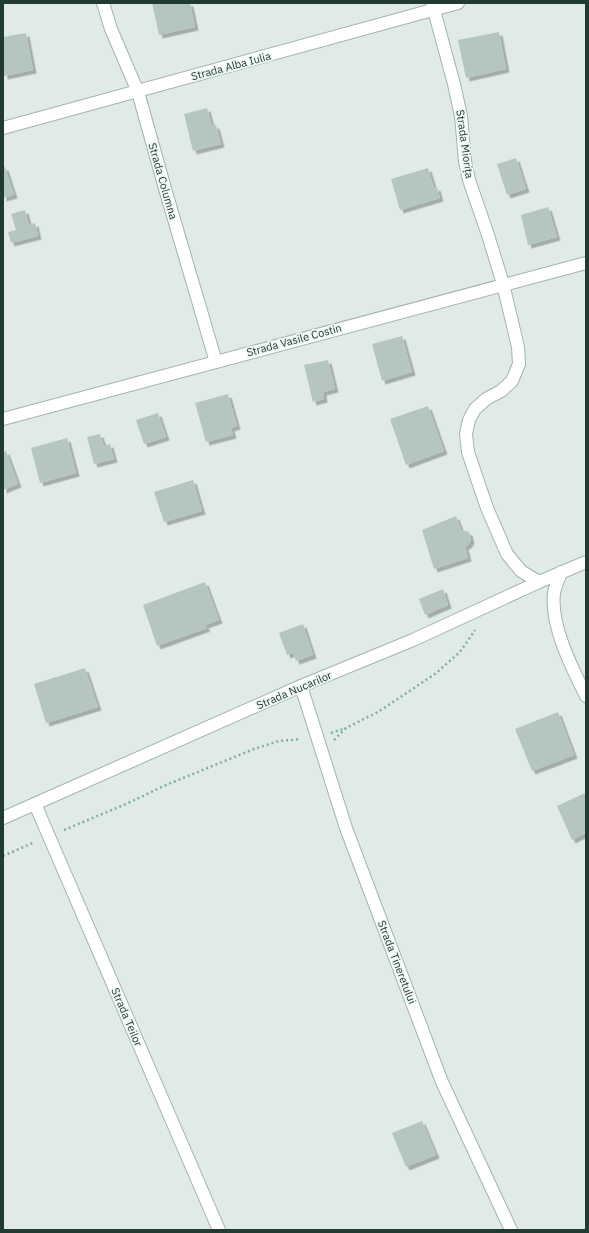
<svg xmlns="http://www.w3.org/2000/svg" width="589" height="1233" viewBox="0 0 589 1233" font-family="'IBM Plex Sans',sans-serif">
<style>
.building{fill:#b5c6bf;filter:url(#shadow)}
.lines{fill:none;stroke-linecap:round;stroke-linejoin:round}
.minor-casing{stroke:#a3b3ad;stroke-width:14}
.path{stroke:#80afa0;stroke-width:2.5;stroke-dasharray:2 3;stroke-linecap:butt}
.minor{stroke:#fff;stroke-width:12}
.labels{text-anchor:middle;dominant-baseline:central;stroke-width:3.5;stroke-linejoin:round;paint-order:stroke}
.street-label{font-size:11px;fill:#213b34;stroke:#f0f8f4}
</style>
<defs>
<filter id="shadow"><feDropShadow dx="3.5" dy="3.5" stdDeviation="0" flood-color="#0004"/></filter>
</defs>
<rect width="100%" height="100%" fill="#e0ebe6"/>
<g class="building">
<polygon points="152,3 190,3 195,27 159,35"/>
<polygon points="499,32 506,69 466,78 458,40"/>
<polygon points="26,33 33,70 4,76 3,37"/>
<polygon points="207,108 212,126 216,125 221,144 193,151 184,114"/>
<polygon points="516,158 526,189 507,195 497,164"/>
<polygon points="3,167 5,167 14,195 3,198"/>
<polygon points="428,168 434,188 437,187 440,198 400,210 391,179"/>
<polygon points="548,207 557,237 528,245 521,215"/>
<polygon points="25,210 29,225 35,223 38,236 11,243 8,232 16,230 11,214"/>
<polygon points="402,336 412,372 382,381 372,344"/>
<polygon points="328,360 335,389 323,392 324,399 313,402 304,365"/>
<polygon points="228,394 237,426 231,428 233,435 206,442 195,403"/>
<polygon points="428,406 444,451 406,465 390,419"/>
<polygon points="158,413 166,437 144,444 136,420"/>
<polygon points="100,434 104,446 110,444 114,459 94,464 87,437"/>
<polygon points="67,438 76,473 40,483 31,448"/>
<polygon points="6,451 18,484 3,490 3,452"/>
<polygon points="193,480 202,511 164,522 154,492"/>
<polygon points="456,516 461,530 469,532 471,540 468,545 465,546 468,558 434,569 422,530"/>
<polygon points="205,582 219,620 205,625 207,628 157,646 143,605"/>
<polygon points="443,589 448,605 425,615 419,599"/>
<polygon points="303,624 313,655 296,661 293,653 287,655 279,633"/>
<polygon points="85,668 98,707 46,723 34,684"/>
<polygon points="558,712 574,755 532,771 515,729"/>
<polygon points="585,793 586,833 572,840 557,806"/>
<polygon points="422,1121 436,1155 406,1167 392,1133"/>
</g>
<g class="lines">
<defs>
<g id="minor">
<polyline points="103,3 111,29 138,92 166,192 216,362"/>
<polyline points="432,3 454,84 461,116 465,161 469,180 488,235 503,284 518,347 519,364 512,381 501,391 486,399 475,409 469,420 466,434 468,452 487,508 507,554 521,571 539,582"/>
<polyline points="3,128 458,3"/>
<polyline points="3,419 586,263"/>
<path d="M 561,572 C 559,579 555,586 554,593 C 550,625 572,668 586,696"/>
<polyline points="301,686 346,828 442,1082 511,1230"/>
<polyline points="35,804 219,1230"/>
<polyline points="3,818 301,686 413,640 539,582 586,562"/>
</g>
</defs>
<use href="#minor" class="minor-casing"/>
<g class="path">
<polyline points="331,733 346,728"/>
<polyline points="334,740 346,728 378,712 435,674 460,652 475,630"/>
<polyline points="64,830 126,804 166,785 254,749 279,741 301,739"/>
<polyline points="3,856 35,842"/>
</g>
<use href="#minor" class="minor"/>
</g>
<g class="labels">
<g class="street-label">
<text transform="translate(231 66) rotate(-15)">Strada Alba Iulia</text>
<text transform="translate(465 144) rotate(82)">Strada Miorița</text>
<text transform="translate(163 181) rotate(74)">Strada Columna</text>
<text transform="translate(294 340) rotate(-15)">Strada Vasile Costin</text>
<text transform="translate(294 690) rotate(-23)">Strada Nucarilor</text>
<text transform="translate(397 962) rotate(69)">Strada Tineretului</text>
<text transform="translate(127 1017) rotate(67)">Strada Teilor</text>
</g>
</g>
<rect width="589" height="1233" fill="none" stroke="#213b34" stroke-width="8"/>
</svg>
